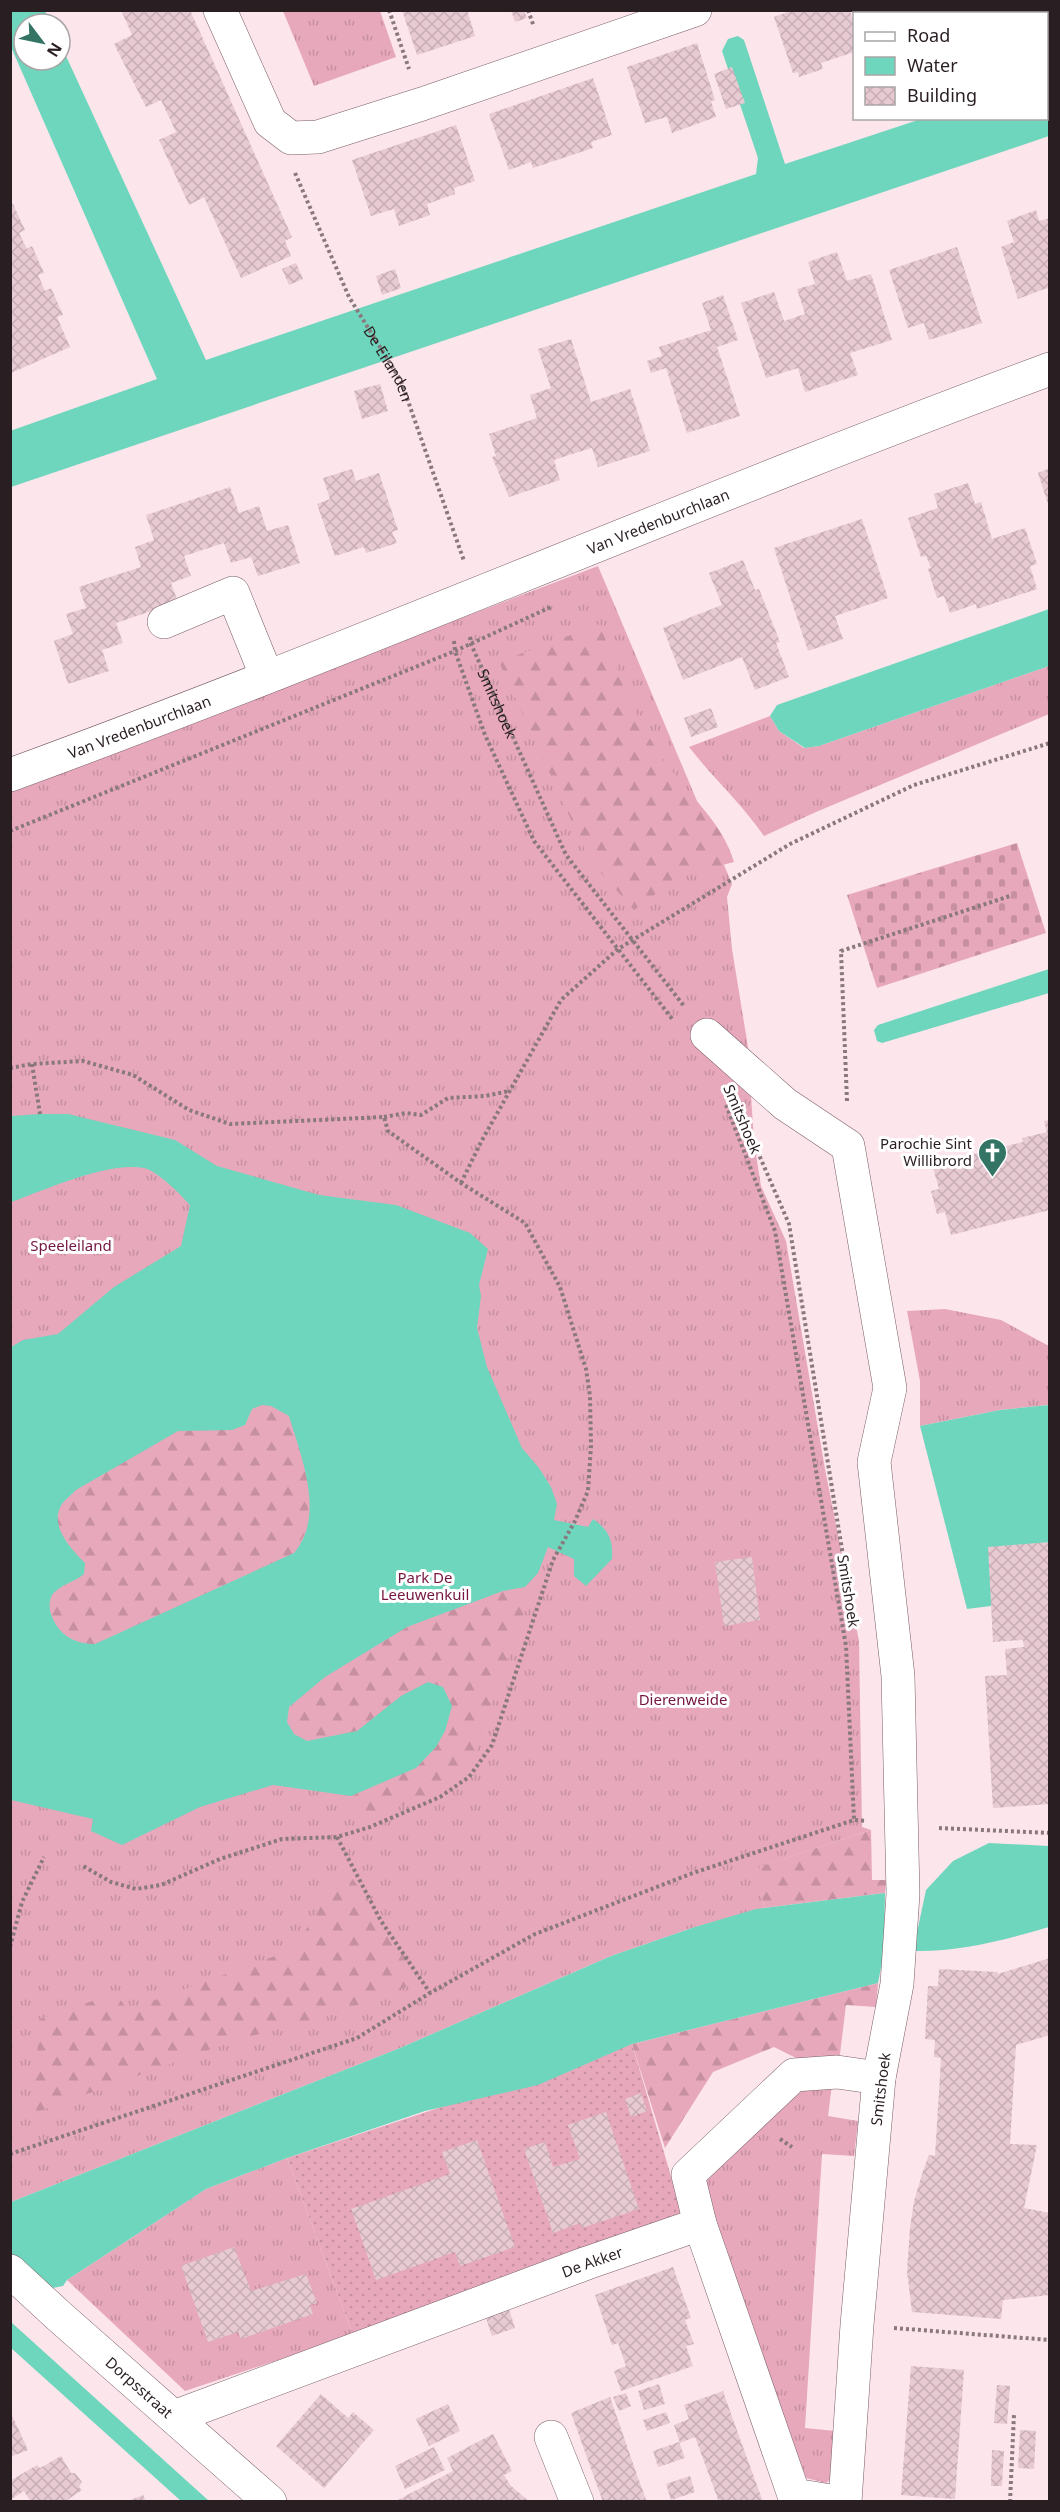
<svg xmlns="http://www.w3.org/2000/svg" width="1060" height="2512" viewBox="0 0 1060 2512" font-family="'Noto Sans',sans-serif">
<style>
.grass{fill:url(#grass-tufts)}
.forest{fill:url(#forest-firs)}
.cemetery{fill:url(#cemetery-stones)}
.garden{fill:url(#garden-dots)}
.water{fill:#6ed6bc;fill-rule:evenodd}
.building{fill:url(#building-cross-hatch)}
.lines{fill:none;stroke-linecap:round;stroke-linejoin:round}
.minor-casing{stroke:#795f67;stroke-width:34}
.path{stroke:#89787d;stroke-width:4;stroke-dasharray:3 3;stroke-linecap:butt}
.minor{stroke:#fff;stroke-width:33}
.labels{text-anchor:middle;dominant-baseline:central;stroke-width:6;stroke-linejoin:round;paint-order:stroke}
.street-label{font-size:15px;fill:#291e21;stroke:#fff}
.poi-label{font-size:15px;fill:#291e21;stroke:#fff;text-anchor:end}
.park-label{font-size:15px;fill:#751541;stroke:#fff}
</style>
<defs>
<pattern id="grass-tufts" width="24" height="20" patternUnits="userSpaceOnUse" patternTransform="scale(1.5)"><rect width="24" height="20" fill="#e7a8bc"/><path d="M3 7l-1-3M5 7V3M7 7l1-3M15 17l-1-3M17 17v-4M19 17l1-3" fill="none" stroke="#c690a1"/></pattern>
<pattern id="forest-firs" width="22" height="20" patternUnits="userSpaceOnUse" patternTransform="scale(1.5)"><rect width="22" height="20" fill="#e7a8bc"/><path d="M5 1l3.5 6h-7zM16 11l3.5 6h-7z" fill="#c690a1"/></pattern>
<pattern id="cemetery-stones" width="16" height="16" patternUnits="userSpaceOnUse" patternTransform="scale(1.5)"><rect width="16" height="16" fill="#e7a8bc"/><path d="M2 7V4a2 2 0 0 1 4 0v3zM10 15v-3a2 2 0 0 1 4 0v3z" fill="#c690a1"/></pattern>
<pattern id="garden-dots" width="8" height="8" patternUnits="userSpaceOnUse" patternTransform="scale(1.5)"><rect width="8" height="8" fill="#e7a8bc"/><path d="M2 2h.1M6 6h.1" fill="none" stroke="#c690a1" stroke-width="1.8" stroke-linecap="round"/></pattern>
<pattern id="building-cross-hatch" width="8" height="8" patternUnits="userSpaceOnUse" patternTransform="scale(1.5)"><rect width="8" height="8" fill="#e8cad3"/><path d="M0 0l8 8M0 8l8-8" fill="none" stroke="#c7adb5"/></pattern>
</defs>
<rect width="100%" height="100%" fill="#fde5ec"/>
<g class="grass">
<polygon points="283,11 380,11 396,57 314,86"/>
<polygon points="598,566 732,884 727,897 732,949 748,1047 754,1142 761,1186 786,1241 825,1469 859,1641 862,1827 871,1830 760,1867 764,1908 695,1927 611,1956 400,2048 11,2202 11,790"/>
<path d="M 1049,666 L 1049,714 L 816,812 L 764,836 C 742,804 713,778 689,747 L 770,716 L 779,731 L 804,748 L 819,746 Z"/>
<polygon points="945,1309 1001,1320 1049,1346 1049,1405 1000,1410 920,1426 920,1381 907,1311"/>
<polygon points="798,2085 832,2085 828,2116 858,2121 854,2156 822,2154 805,2428 835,2431 833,2477 826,2483 806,2478 698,2181"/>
<polygon points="287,2158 353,2335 185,2391 67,2280 206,2189"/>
</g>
<g class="forest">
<path d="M 600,624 C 617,672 636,722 667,764 C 689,796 723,823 734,862 L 680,876 L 634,910 L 589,859 L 499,662 Z"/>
<path d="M 262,1405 L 271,1406 L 288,1416 L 311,1492 L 304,1535 L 294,1553 L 95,1644 C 74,1644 59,1636 52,1616 C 50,1611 48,1603 50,1598 C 55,1586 70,1588 77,1580 C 81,1577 83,1568 85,1563 C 71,1549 48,1525 62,1504 C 66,1499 72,1494 76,1490 L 178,1431 L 211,1431 Z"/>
<polygon points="538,1573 474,1756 437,1790 359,1824 351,1796 377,1785 443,1687 427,1682 401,1696 357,1731 307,1741 294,1734 287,1722 289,1707 325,1677 407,1627 503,1591 525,1587"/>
<polygon points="871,1830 872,1880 886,1880 885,1893 764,1908 759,1867"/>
<polygon points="344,1868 363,1893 416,1974 417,1983 328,2016 237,2040 37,2112 33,2102 40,2019 115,1993 128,2010 294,1949"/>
<polygon points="878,1983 876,2007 846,2005 839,2062 808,2064 774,2047 713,2072 665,2148 632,2044"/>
</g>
<polygon class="cemetery" points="1017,843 1046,933 877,988 847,895"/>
<polygon class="garden" points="632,2044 683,2217 353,2335 287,2158"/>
<g class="water">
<polygon points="11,11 45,11 51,24 24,24 24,60 60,60 60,43 206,360 756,174 758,158 722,51 728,39 738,36 744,40 785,164 921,119 1046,118 1047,76 1049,75 1049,136 11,487 10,431 157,379 11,47"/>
<polygon points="1049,609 1049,666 819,746 805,748 779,731 770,716 777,705"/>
<polygon points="1049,969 1049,993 882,1043 877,1041 874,1030 878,1025"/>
<path d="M 40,1114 L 68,1114 L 175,1140 L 217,1166 L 319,1195 L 396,1205 L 470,1233 L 488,1249 L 479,1285 L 481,1296 L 477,1328 L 487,1367 L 522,1448 L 539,1468 L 551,1487 L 557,1504 L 554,1520 L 588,1527 L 593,1519 C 609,1530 613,1540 612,1559 L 586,1586 L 574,1576 L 574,1559 L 548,1547 L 538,1573 L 525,1587 L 503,1591 L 407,1627 L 325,1677 L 289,1707 L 287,1722 L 294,1734 L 307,1741 L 357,1731 L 401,1696 L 428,1682 L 443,1687 L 452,1706 L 445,1731 L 436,1747 L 416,1768 L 351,1796 L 273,1785 L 200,1807 L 122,1845 L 91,1831 L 93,1819 L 11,1800 L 11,1347 L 23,1340 L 58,1334 L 114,1287 L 181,1246 L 190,1205 C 181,1195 158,1171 144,1168 C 108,1161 45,1190 11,1202 L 11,1116 ZM 262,1405 L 271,1406 L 289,1416 C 301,1457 326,1515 294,1553 L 95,1644 C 73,1644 58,1634 51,1614 C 49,1608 49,1601 52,1595 C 59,1585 75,1582 84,1574 L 85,1563 C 71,1549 48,1525 62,1504 C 66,1499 72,1494 76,1490 L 178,1431 L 232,1430 L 245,1425 L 252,1409 Z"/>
<polygon points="1049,1405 1049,1542 991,1606 967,1609 920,1426 1000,1410"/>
<path d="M 989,1843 L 1049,1846 L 1049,1927 C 1005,1940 959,1952 913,1951 L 926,1890 L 953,1861 Z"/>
<polygon points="885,1893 884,1952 878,1983 632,2044 538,2085 425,2111 287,2158 206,2189 67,2280 63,2286 11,2296 11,2202 400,2048 611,1956 695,1927 756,1909"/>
<polygon points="11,2322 209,2501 181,2501 11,2348"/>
</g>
<g class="building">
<polygon points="121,10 190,10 292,237 285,241 291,256 241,278 204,197 189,205 159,140 176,132 161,100 146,107 114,44 132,35"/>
<polygon points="402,10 467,10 475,36 417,55"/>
<polygon points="511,10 524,10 527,18 515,22"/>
<polygon points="793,10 850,10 854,25 854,52 821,63 823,69 799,77 798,72 793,73 774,17"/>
<polygon points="887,10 978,10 979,14 888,14"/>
<polygon points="697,43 715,100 711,101 716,117 672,133 667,117 645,123 627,67"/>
<polygon points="732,67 745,103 726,109 714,74"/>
<polygon points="593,78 612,135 591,142 593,148 533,168 531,162 509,170 489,114"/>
<polygon points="456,125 475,181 454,188 455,194 427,204 430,215 399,226 394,209 371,216 352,160"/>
<polygon points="13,204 25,230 19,233 27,249 32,246 44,273 38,275 45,291 51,288 63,315 57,317 70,347 11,373 10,205"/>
<polygon points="1036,210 1039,221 1050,218 1050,293 1047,288 1018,299 1001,247 1014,242 1007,221"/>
<polygon points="957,247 982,323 929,340 924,323 908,328 889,270"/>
<polygon points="837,252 847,281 871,274 892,340 850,353 858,375 805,392 798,368 766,378 741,303 774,292 784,321 805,314 797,289 815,284 808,262"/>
<polygon points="296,263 303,279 289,285 282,269"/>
<polygon points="395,269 401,288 382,295 376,276"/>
<polygon points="723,295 738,340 717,347 740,416 687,433 666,368 651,373 647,361 662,356 659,347 711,330 702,303"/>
<polygon points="571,339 591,402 630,389 650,451 598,467 592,448 572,454 554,460 560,480 509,497 492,457 496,456 489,434 537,418 530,395 551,388 538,349"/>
<polygon points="380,384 388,411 362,419 354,391"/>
<polygon points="1050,468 1050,507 1049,507 1038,473"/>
<polygon points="352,469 356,481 379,473 398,530 392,532 397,543 366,553 364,547 335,556 317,504 330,499 323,478"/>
<polygon points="968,483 975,504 981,502 992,539 1025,528 1037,564 1030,566 1037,589 977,609 976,604 950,613 944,596 937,598 928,569 931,568 926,556 921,557 908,518 938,508 934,494"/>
<polygon points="230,487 239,513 259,506 267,531 288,525 300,563 258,576 251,557 231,563 224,543 184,556 191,576 171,583 178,602 116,623 123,643 102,650 109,671 68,684 54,641 73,634 66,614 86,608 79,587 141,567 135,547 154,540 146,515"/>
<polygon points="862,519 888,598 835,616 843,639 808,651 774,548"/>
<polygon points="743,560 755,590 759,589 780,642 776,643 789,677 755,690 742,657 683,680 663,628 722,605 709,573"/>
<polygon points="711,708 718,727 691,737 684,718"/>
<polygon points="1050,1120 1050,1210 951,1235 945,1212 937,1214 931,1191 939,1189 932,1164 1023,1142 1022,1138 1047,1132 1044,1121"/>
<polygon points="1050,1542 1050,1804 993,1808 985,1676 1007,1675 1005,1649 1024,1647 1023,1640 993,1642 988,1547"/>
<polygon points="752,1557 760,1620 724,1626 715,1562"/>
<polygon points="1050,1958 1050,2035 1016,2045 1010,2144 1037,2145 1024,2208 1050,2213 1050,2295 1003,2300 1001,2319 912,2312 907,2271 910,2228 914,2201 924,2168 929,2155 935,2156 941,2058 934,2057 935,2040 925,2039 928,1986 938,1986 939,1969 998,1972 998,1974"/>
<polygon points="641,2093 647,2111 631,2117 625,2099"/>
<polygon points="606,2112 639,2209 582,2228 580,2223 553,2233 524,2149 545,2142 553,2167 580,2159 568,2125"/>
<polygon points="477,2140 515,2247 460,2266 455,2252 376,2280 351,2209 450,2174 442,2152"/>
<polygon points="234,2247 251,2291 306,2274 317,2303 310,2305 313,2314 241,2339 238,2332 208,2342 181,2266"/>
<polygon points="673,2267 691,2318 685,2320 694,2344 686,2346 693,2366 621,2391 614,2371 626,2366 618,2343 612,2345 595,2295"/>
<polygon points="509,2309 515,2328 492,2336 486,2318"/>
<polygon points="911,2366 964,2370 955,2499 901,2495"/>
<polygon points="659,2384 665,2404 644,2410 638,2391"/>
<polygon points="997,2385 1010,2386 1007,2424 994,2423"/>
<polygon points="723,2391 735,2425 763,2502 719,2502 695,2437 680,2443 674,2425 689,2419 684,2405"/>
<polygon points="626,2393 631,2406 619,2411 613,2397"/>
<polygon points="321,2394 348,2418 353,2412 374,2430 324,2488 276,2446"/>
<polygon points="610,2397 637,2475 647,2502 603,2502 571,2413"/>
<polygon points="448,2404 460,2431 429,2446 416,2419"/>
<polygon points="10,2411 28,2450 10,2457"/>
<polygon points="666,2412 670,2423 647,2431 643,2420"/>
<polygon points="1020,2430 1036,2431 1034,2469 1018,2468"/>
<polygon points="493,2434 512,2471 504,2475 511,2486 530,2502 394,2502 453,2471 447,2458"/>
<polygon points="679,2442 685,2458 658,2467 653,2451"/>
<polygon points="434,2447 445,2470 405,2489 395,2466"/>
<polygon points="992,2450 1004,2451 1002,2486 991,2486"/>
<polygon points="61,2456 71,2473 75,2473 82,2482 79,2487 82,2490 64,2502 31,2502 24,2491 10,2500 10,2481 37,2465 40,2468"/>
<polygon points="690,2476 695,2492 671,2500 666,2484"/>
<polygon points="143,2495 146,2502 128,2502 128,2501"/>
</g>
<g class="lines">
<defs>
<g id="minor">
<polyline points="220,10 270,122 291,138 318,137 422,104 695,10"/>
<polyline points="164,622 233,593 267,677"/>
<path id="s3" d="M 10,775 C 360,647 701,498 1050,369"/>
<polyline points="707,1035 785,1104 848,1146 890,1388 874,1462 898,1676 903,1894 897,1984 879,2078 857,2325 845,2502"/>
<polyline points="700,2224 688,2175 794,2075 837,2072 879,2078"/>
<path id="s4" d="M 10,2271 L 60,2317 L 270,2502"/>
<path id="s5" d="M 174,2417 L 587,2263 L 700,2224 L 794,2495 L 837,2502"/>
<polyline points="551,2437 577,2502"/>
</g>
</defs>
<use href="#minor" class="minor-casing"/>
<g class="path">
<polyline points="389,10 409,69"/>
<polyline points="528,10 534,27"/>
<path id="s1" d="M 295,173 L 349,297 L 401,381 L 464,561"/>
<path id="s2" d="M 470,637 L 471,644 L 566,855 L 684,1006"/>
<polyline points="454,641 455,651 485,735 534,841 673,1020"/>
<polyline points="10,831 455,651 553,606"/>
<polyline points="32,1064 40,1114"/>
<polyline points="10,1068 32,1064 83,1061 133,1075 189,1110 230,1124 384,1117 388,1131 461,1183 525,1223 560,1287 586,1369 590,1396 591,1446 588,1491 575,1521 553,1560 492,1745 469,1777 440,1797 370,1827 337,1837 282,1839 220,1859 161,1885 136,1889 111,1882 83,1866"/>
<polyline points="847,1101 841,951 1010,896"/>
<polyline points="726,1105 775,1231 846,1646 854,1820"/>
<polyline points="384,1117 406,1113 421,1115 448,1098 485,1096 509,1091"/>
<polyline points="743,1118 789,1224 846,1574"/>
<polyline points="461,1183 481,1142 561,1000 618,949 790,844 914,785 1050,743"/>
<polyline points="939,1828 1050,1833"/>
<polyline points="337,1837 381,1921 430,1993"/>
<polyline points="10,1947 22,1902 44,1857"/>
<polyline points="780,2139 792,2147"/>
<polyline points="10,2154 357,2038 430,1993 535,1934 693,1873 854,1820 866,1821"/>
<polyline points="894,2328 1050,2340"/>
<polyline points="1010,2502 1014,2414"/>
</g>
<use href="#minor" class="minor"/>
</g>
<defs>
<symbol id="church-pin" viewBox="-11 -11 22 30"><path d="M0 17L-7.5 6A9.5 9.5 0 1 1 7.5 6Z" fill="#337465" stroke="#fff"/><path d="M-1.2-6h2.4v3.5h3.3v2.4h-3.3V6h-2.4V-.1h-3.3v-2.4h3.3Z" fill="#fff"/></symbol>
</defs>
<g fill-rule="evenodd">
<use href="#church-pin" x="976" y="1136" width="33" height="45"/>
</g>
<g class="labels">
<g class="street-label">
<text stroke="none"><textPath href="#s1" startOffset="213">De Eilanden</textPath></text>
<text stroke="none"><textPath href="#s3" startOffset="696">Van Vredenburchlaan</textPath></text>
<text stroke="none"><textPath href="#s2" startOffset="72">Smitshoek</textPath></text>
<text stroke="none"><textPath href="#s3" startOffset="138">Van Vredenburchlaan</textPath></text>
<text transform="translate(743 1119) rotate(67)">Smitshoek</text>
<text transform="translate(849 1591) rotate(81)">Smitshoek</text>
<text transform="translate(880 2089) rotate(-83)">Smitshoek</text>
<text stroke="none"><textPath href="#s5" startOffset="446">De Akker</textPath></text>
<text stroke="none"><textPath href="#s4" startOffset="174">Dorpsstraat</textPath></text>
</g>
<g class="poi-label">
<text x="972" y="1143">Parochie Sint<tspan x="972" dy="17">Willibrord</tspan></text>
</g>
<g class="park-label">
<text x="71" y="1245">Speeleiland</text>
<text x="425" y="1577">Park De<tspan x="425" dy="17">Leeuwenkuil</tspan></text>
<text x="683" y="1699">Dierenweide</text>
</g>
</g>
<rect width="1060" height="2512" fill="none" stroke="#291e21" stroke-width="24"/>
<rect x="853" y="12" width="195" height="108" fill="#ffffff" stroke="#a9a5a6" stroke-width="1.5"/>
<rect x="865" y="32" width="30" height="9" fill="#ffffff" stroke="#a9a5a6" stroke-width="1.5"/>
<text x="907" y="42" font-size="18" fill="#291e21">Road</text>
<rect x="865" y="57" width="30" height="18" fill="#6ed6bc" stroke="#a9a5a6" stroke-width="1.5"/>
<text x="907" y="72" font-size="18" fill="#291e21">Water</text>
<rect x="865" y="87" width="30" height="18" fill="url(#building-cross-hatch)" stroke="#a9a5a6" stroke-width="1.5"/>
<text x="907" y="102" font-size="18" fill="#291e21">Building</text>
<g transform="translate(42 42) rotate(122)"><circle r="28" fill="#ffffff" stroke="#a9a5a6" stroke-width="1.5"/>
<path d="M0-4.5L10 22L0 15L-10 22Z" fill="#337465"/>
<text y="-9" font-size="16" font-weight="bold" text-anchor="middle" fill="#291e21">N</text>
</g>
</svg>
